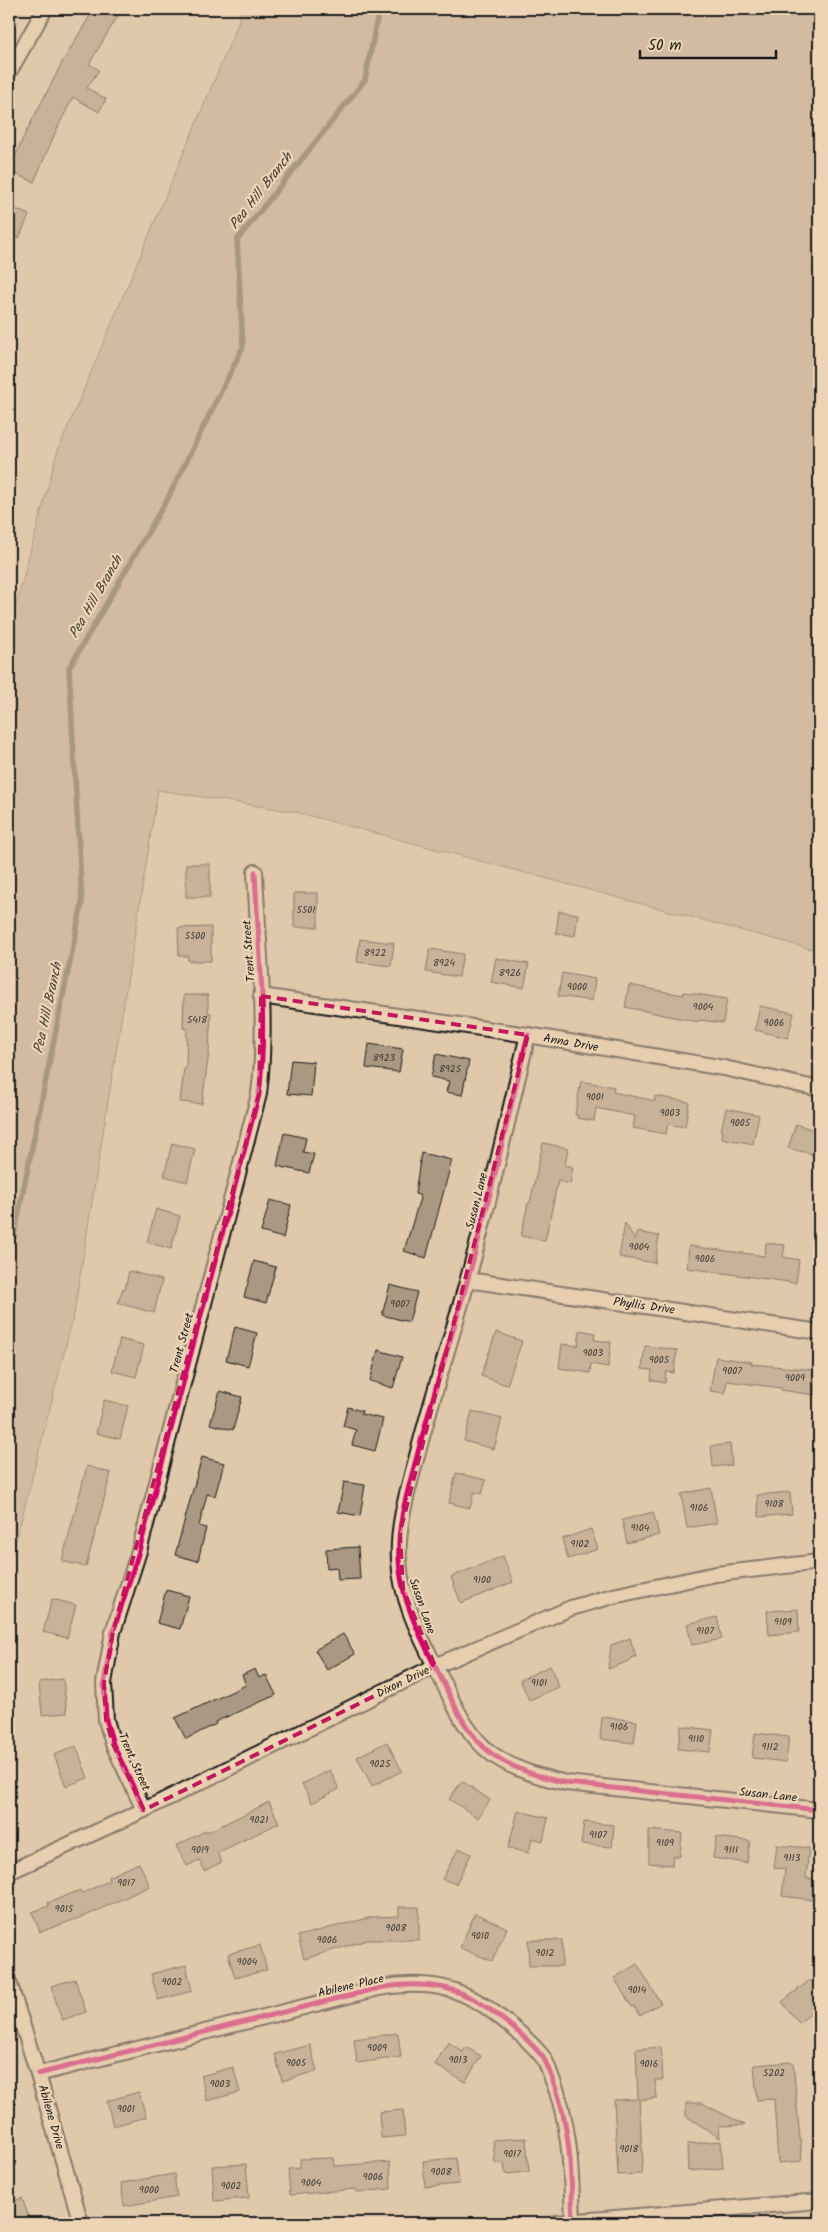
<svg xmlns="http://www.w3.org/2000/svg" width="828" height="2232" viewBox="0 0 828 2232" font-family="Kalam,sans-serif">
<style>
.green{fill:#c0ac93;stroke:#6e6458}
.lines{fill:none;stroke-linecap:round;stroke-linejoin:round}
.stream{stroke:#655c50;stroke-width:5.5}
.building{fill:#aa9883;stroke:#1c1c1c}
.minor-casing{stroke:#1c1c1c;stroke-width:18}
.minor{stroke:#edd4b4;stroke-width:14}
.cycleway-casing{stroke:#edd4b4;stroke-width:8}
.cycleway{stroke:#d6006c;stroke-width:5}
.marked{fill:none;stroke:#c2185b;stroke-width:4;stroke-dasharray:10 6;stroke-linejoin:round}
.labels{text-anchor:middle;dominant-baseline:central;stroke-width:4.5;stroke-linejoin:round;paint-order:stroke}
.number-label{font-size:10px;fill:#403b36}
.street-label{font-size:12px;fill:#1c1c1c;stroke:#edd4b4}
.water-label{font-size:14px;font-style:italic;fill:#46413a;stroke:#edd4b4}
</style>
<rect width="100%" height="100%" fill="#e0c9ab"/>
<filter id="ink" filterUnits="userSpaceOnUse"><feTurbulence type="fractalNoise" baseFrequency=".02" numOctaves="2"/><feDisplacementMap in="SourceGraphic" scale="10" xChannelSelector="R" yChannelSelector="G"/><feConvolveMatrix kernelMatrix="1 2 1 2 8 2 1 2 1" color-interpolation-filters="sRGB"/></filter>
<g filter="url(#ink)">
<polygon class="green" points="241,9 819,9 819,951 296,812 158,790 74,1314 9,1568 9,631 57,453 238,24"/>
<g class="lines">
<polyline class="stream" points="9,1260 82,903 69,668 169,496 243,347 237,240 365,80 379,9"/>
</g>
<g class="building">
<polygon points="94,9 122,9 89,64 99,70 87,88 106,99 99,112 73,97 56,131 34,182 9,171 23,138 63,61"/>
<polygon points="9,206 29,215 19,238 9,233"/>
<rect x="186" y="864" width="24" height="33"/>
<rect x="294" y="893" width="24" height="34"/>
<polygon points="559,911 578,914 575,936 556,933"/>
<polygon points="211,927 211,961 188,961 188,956 179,956 178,928"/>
<polygon points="360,939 394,943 391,966 357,962"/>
<polygon points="430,949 463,954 459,977 426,972"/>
<polygon points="496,958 529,964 524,988 491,982"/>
<polygon points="562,973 595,979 592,1001 558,996"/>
<polygon points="629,985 683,995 684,992 727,999 723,1023 699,1020 698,1022 625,1007"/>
<polygon points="184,995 208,995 208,1013 211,1013 209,1052 202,1104 180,1102 184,1068 186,1068 187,1028 183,1028"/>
<polygon points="760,1006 794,1013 788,1038 755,1030"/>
<polygon points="369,1044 403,1049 399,1072 366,1068"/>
<polygon points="436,1054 469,1061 462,1095 446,1092 449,1081 431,1077"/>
<polygon points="291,1060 314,1062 311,1096 287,1094"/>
<polygon points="581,1081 614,1087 613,1092 655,1101 655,1096 689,1102 685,1127 668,1124 666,1134 633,1128 635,1116 596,1108 594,1121 577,1118 578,1115 575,1115"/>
<polygon points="726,1108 759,1115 753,1144 722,1138 723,1131 721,1131"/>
<polygon points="796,1124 819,1132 819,1156 788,1148"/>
<polygon points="284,1133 306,1138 303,1152 314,1154 309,1173 277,1166"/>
<polygon points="172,1143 195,1149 187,1182 164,1176"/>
<polygon points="543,1143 568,1148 565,1165 573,1167 570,1184 558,1181 545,1241 521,1236 528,1203 530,1203"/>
<polygon points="421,1153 452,1160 426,1258 404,1251 420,1198 419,1195 415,1194"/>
<polygon points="270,1200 291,1205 283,1238 261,1232"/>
<polygon points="156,1209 180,1216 171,1249 147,1242"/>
<polygon points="625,1223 635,1240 637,1232 659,1236 655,1263 619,1257"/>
<polygon points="766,1243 785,1245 783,1257 799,1260 796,1283 687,1268 689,1246 765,1256"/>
<polygon points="254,1261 276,1267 266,1303 244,1297"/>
<polygon points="129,1271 162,1280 154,1313 118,1303 123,1288 125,1289"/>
<polygon points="390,1285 417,1292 409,1322 382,1315"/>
<polygon points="235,1327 257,1333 248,1366 226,1360"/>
<polygon points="580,1330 595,1333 594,1340 611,1342 608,1367 591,1364 590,1373 559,1368 562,1344 578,1346"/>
<polygon points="496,1332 522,1341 507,1385 481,1376"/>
<polygon points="120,1339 144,1345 136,1377 112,1371"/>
<polygon points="645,1346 677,1350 674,1373 666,1372 665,1383 651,1380 652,1370 642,1369"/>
<polygon points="378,1350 402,1357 393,1388 370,1381"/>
<polygon points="716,1357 752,1362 751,1364 817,1370 814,1395 781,1390 781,1388 727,1381 725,1393 710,1391"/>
<polygon points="220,1391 242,1397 233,1430 210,1424"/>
<polygon points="104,1400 128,1406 120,1439 96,1433"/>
<polygon points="348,1407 362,1411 361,1414 383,1419 375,1451 352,1445 356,1430 343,1426"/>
<polygon points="472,1411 502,1419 494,1449 464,1441"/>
<polygon points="730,1444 732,1465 713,1467 711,1446"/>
<polygon points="202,1457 224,1463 215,1496 207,1494 199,1526 206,1528 198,1561 175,1555"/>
<polygon points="87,1466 111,1473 86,1567 62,1561"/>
<polygon points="456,1473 486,1480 482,1494 474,1492 470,1508 449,1503"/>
<polygon points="344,1482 365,1485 360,1516 338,1512"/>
<polygon points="711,1488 717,1523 687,1528 681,1494"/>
<polygon points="790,1492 792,1514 759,1517 757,1495"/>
<polygon points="653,1512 659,1535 627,1543 622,1520"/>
<polygon points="591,1529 598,1549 568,1559 562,1539"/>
<polygon points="358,1547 360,1579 338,1580 337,1567 327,1568 326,1549"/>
<polygon points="503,1556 513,1582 461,1603 451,1577"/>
<polygon points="166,1590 189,1596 180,1629 157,1623"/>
<polygon points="52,1599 76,1605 67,1638 43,1632"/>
<polygon points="798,1609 799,1632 769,1635 767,1611"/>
<polygon points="717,1617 722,1639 692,1645 687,1624"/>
<polygon points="343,1634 355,1654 327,1670 315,1650"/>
<polygon points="630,1638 636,1657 632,1657 632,1660 608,1669 611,1645"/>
<polygon points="550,1666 559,1687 529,1700 520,1680"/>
<polygon points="255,1669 259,1678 266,1675 276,1695 215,1722 216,1724 186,1739 175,1718 246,1685 242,1675"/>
<polygon points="63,1679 67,1713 42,1715 39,1682"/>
<polygon points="602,1717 637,1721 634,1743 600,1739"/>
<polygon points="681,1726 713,1730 710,1752 678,1749"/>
<polygon points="755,1733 789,1737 786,1762 752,1758"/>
<polygon points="387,1742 402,1771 372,1786 357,1757"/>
<polygon points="76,1746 88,1778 66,1786 54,1755"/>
<polygon points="330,1770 339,1789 312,1803 302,1784"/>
<polygon points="462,1781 490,1800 478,1818 449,1799"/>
<polygon points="269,1802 279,1823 217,1853 222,1862 204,1871 199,1860 187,1866 176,1846 207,1830 208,1832"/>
<polygon points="518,1811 548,1818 543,1841 532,1838 529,1853 508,1848"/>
<polygon points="584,1822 614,1825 612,1847 581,1844"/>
<polygon points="649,1830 682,1833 680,1856 673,1856 672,1865 649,1863"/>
<polygon points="716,1837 750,1841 747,1863 713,1858"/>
<polygon points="777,1845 809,1848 806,1878 819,1880 819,1901 782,1896 785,1869 774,1868"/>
<polygon points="459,1848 471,1854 456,1884 442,1879"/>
<polygon points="139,1863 150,1886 90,1914 40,1932 32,1912 49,1906 48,1903 80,1890 82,1893 109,1881 108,1877"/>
<polygon points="399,1907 419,1907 419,1940 367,1940 304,1959 298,1936 372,1917 399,1916"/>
<polygon points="475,1913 507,1928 492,1961 460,1948"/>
<polygon points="528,1940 562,1940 562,1966 529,1966"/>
<polygon points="260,1945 267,1970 235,1978 228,1954"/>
<polygon points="637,1964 661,2003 640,2015 634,2006 632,2007 614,1978"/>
<polygon points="186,1965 192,1991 158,2000 151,1974"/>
<polygon points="75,1979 86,2012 62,2020 51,1986"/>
<polygon points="810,1980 819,1991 819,2006 799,2023 782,2002"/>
<polygon points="398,2033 401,2057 357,2063 354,2039"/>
<polygon points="448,2042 463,2052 466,2047 481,2056 465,2082 435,2065"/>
<polygon points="310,2045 317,2071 282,2081 275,2054"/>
<polygon points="661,2047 663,2080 655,2080 657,2098 639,2100 643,2164 641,2164 642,2174 618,2175 614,2100 638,2099 636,2049"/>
<polygon points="793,2062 802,2161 778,2163 774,2099 757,2100 754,2065"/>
<polygon points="233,2067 240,2092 207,2101 201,2076"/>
<polygon points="139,2092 146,2117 113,2126 107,2101"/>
<polygon points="686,2103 702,2103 745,2125 719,2126 720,2138 686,2116"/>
<polygon points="403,2110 405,2136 381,2138 379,2112"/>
<polygon points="526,2138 529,2172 505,2174 504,2163 495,2163 493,2140"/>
<polygon points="721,2141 723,2168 688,2171 687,2144"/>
<polygon points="333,2158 334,2166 390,2162 391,2189 357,2192 356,2189 290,2195 288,2169 300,2168 300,2159"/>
<polygon points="456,2158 459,2184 425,2187 423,2161"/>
<polygon points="246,2164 249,2198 214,2201 212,2166"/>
<polygon points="174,2174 177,2197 124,2206 121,2183"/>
<polygon points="22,2198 31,2223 9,2223 9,2203"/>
</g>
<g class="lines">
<defs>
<g id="minor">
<polyline points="9,72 45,9"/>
<polyline points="261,996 528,1035 724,1068 819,1089"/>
<path d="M 528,1035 C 508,1117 490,1200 467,1282 C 451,1340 432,1397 417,1456 C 408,1490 397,1524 399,1560 C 401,1601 421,1638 439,1674 C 453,1702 466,1735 492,1754 C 514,1770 541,1777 566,1783 L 819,1810"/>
<polyline points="468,1280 819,1332"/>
<path d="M 144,1810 L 113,1744 L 106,1720 L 104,1683 L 113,1632 L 139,1551 L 259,1094 C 268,1020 258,946 255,872"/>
<polyline points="9,1872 144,1810 435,1666 571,1608 613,1596 716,1574 819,1562"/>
<polyline points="9,1982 38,2074 81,2223"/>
<path d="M 38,2074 L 379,1988 C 425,1980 460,1985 497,2015 C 513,2027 529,2040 542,2056 C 546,2061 549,2070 551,2076 C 571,2122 571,2173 573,2222"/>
<polyline points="555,2223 819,2201"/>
</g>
</defs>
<use href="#minor" class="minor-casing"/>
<use href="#minor" class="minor"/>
<defs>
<g id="cycleway">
<path d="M 528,1035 C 508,1117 490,1200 467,1282 C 451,1340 432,1397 417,1456 C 408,1490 397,1524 399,1560 C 401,1601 421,1638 439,1674 C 453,1702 466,1735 492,1754 C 514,1770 541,1777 566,1783 L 819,1810"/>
<path d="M 144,1810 L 113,1744 L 106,1720 L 104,1683 L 113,1632 L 139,1551 L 259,1094 C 268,1020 258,946 255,872"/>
<path d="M 38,2074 L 379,1988 C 425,1980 460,1985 497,2015 C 513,2027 529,2040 542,2056 C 546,2061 549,2070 551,2076 C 571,2122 571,2173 573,2222"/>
</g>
</defs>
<use href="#cycleway" class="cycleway-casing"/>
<use href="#cycleway" class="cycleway"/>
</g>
</g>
<path d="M0 0H828V2232H0ZM 261,996 L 528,1035 L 400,1532 L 403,1589 L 435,1666 L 144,1810 L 113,1744 L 106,1720 L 104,1683 L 113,1632 L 259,1094 Z" fill="#e0c9ab" fill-opacity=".55" fill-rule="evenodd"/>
<path class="marked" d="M 261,996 L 528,1035 L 400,1532 L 403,1589 L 435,1666 L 144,1810 L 113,1744 L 106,1720 L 104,1683 L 113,1632 L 259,1094 Z"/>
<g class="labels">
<g class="number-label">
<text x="306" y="910">5501</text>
<text x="195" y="936">5500</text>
<text x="375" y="953">8922</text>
<text x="444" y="963">8924</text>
<text x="510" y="973">8926</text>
<text x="577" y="987">9000</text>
<text x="703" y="1007">9004</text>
<text x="197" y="1020">5418</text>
<text x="774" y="1023">9006</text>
<text x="384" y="1058">8923</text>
<text x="450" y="1069">8925</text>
<text x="595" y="1097">9001</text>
<text x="670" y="1113">9003</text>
<text x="740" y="1123">9005</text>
<text x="639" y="1247">9004</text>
<text x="705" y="1259">9006</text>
<text x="400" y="1304">9007</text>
<text x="593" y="1353">9003</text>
<text x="659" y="1360">9005</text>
<text x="732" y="1371">9007</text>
<text x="795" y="1378">9009</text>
<text x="774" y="1504">9108</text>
<text x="699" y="1508">9106</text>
<text x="640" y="1528">9104</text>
<text x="580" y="1544">9102</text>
<text x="482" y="1580">9100</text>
<text x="783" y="1622">9109</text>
<text x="705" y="1631">9107</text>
<text x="539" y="1683">9101</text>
<text x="619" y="1727">9106</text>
<text x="696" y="1739">9110</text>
<text x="770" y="1747">9112</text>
<text x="380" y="1764">9025</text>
<text x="259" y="1820">9021</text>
<text x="598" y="1835">9107</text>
<text x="665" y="1843">9109</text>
<text x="200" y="1850">9019</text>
<text x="731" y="1850">9111</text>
<text x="792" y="1858">9113</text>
<text x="126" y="1883">9017</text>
<text x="64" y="1909">9015</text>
<text x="396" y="1928">9008</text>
<text x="480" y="1936">9010</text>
<text x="327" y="1940">9006</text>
<text x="545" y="1953">9012</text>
<text x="247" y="1962">9004</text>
<text x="172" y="1982">9002</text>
<text x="637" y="1990">9014</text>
<text x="377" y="2048">9009</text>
<text x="458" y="2060">9013</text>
<text x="296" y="2063">9005</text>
<text x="649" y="2064">9016</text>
<text x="774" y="2073">5202</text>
<text x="220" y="2084">9003</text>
<text x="126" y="2109">9001</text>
<text x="629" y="2149">9018</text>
<text x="512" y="2154">9017</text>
<text x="441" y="2172">9008</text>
<text x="373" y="2177">9006</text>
<text x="311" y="2183">9004</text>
<text x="231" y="2186">9002</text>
<text x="149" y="2190">9000</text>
</g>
<g class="street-label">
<text transform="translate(249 951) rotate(-94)">Trent Street</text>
<text transform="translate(571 1043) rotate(10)">Anna Drive</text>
<text transform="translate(477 1201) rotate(-76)">Susan Lane</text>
<text transform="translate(644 1306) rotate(8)">Phyllis Drive</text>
<text transform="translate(182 1343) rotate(-75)">Trent Street</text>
<text transform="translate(422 1606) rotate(71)">Susan Lane</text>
<text transform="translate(403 1682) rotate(-26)">Dixon Drive</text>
<text transform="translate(134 1762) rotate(66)">Trent Street</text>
<text transform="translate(768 1795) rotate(6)">Susan Lane</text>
<text transform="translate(351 1986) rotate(-13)">Abilene Place</text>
<text transform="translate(51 2117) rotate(74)">Abilene Drive</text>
</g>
<g class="water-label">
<text transform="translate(261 191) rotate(-52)">Pea Hill Branch</text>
<text transform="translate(96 597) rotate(-60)">Pea Hill Branch</text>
<text transform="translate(48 1008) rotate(-78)">Pea Hill Branch</text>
</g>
</g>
<rect width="828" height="2232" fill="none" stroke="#edd4b4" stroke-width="30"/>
<rect x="15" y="15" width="798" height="2202" fill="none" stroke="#1c1c1c" stroke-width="2" filter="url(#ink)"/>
<path d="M640 50v8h136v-8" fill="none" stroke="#1c1c1c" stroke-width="2.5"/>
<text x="648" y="50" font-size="15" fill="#1c1c1c" stroke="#edd4b4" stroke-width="4" paint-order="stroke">50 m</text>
</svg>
